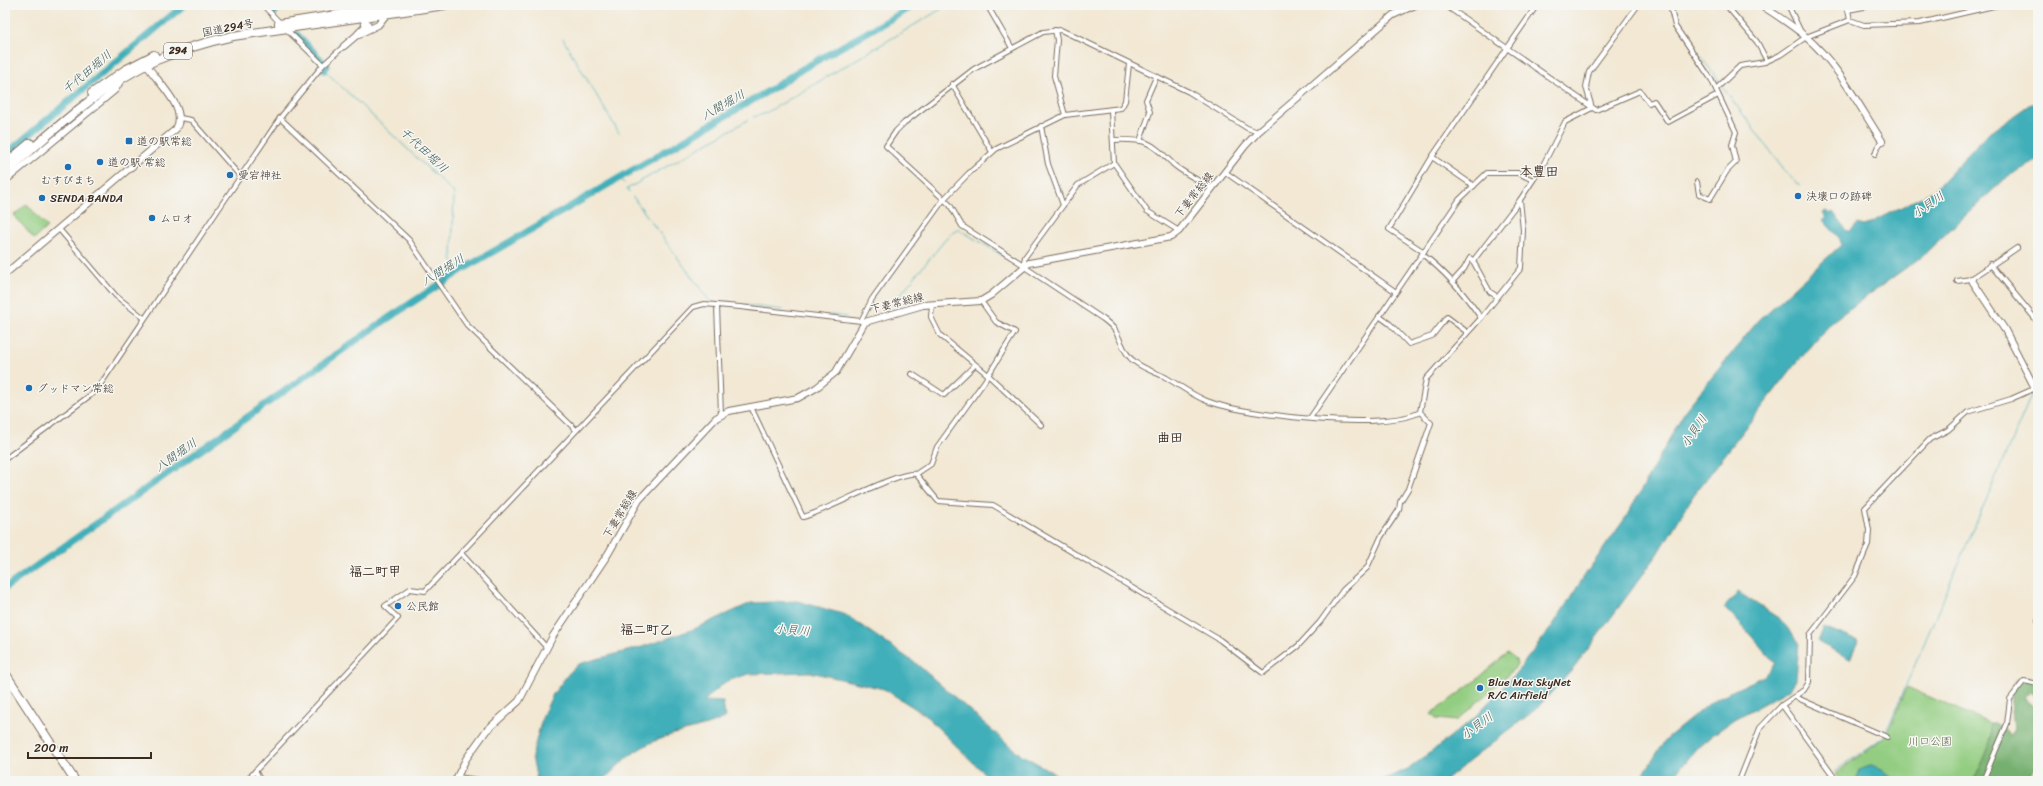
<svg xmlns="http://www.w3.org/2000/svg" width="2043" height="786" viewBox="0 0 2043 786" font-family="Sriracha,'Klee One',sans-serif">
<style>
.green{fill:#93cd81;stroke:#677c50}
.forest{fill:#76b06f;stroke:#586d46}
.water{fill:#3fafb9;stroke:#3d6c6c}
.lines{fill:none;stroke-linecap:round;stroke-linejoin:round}
.stream{stroke:#3fafb9;stroke-width:1}
.river{stroke:#3fafb9;stroke-width:7}
.street-casing{stroke:#7b6c5e;stroke-width:6}
.secondary-casing{stroke:#7b6c5e;stroke-width:8}
.highway-casing{stroke:#7b6c5e;stroke-width:10}
.street{stroke:#fff;stroke-width:4}
.secondary{stroke:#fff;stroke-width:6}
.highway{stroke:#fff;stroke-width:8}
.poi-dot{fill:#1f6fb2;stroke:#f6f6f2;stroke-width:1.5}
.labels{text-anchor:middle;dominant-baseline:central;stroke-width:3;stroke-linejoin:round;paint-order:stroke}
.shield{fill:#f6f6f2;stroke:#73675e;stroke-width:1}
.shield-label{font-size:10px;font-weight:bold;fill:#3b2a1e}
.street-label{font-size:11px;fill:#3b2a1e;stroke:#f6f6f2}
.poi-label{font-size:11px;fill:#3b2a1e;stroke:#f6f6f2;text-anchor:start}
.park-label{font-size:11px;fill:#555b3c;stroke:#f6f6f2}
.water-label{font-size:12px;font-style:italic;fill:#3c5954;stroke:#f6f6f2}
.quarter-label{font-size:13px;font-weight:bold;fill:#3b2a1e;stroke:#f6f6f2}
</style>
<rect width="100%" height="100%" fill="#f6f6f2"/>
<filter id="ink" filterUnits="userSpaceOnUse"><feTurbulence type="fractalNoise" baseFrequency=".025" numOctaves="2"/><feDisplacementMap in="SourceGraphic" scale="8" xChannelSelector="R" yChannelSelector="G"/><feConvolveMatrix kernelMatrix="1 2 1 2 8 2 1 2 1" color-interpolation-filters="sRGB"/></filter>
<filter id="wash" filterUnits="userSpaceOnUse"><feTurbulence type="fractalNoise" baseFrequency=".012" numOctaves="4" result="noise"/><feDisplacementMap in="SourceGraphic" scale="16" xChannelSelector="R" yChannelSelector="G"/><feGaussianBlur stdDeviation="0.9" result="paint"/><feColorMatrix in="noise" values="0 0 0 0 0 0 0 0 0 0 0 0 0 0 0 0 0 1.4 0 .05"/><feComposite in="paint" operator="in"/></filter>
<g filter="url(#wash)">
<rect width="100%" height="100%" fill="#f2e8d4"/>
<g class="green">
<polygon points="27,204 47,227 34,239 14,215"/>
<polygon points="1507,653 1516,660 1517,664 1514,669 1457,721 1436,719 1431,714 1474,682"/>
<polygon points="1907,687 2005,730 1981,781 1840,781 1835,774 1886,736"/>
</g>
<path class="forest" d="M 2027,677 L 2038,682 L 2038,701 L 2032,691 L 2023,697 L 2034,705 L 2038,719 L 2038,766 L 2021,781 L 1973,781 C 1981,764 1995,743 1990,723 L 1995,723 L 2010,735 L 2014,729 L 2010,693 L 2016,681 Z"/>
<g class="water">
<polygon points="2038,102 2038,160 2007,177 1921,257 1834,320 1794,366 1693,496 1658,554 1574,668 1536,709 1444,781 1380,781 1410,768 1473,719 1515,674 1551,628 1587,572 1626,517 1686,409 1758,321 1841,245 1840,239 1823,220 1826,218 1823,213 1826,211 1830,214 1833,212 1847,231 1850,231 1858,224 1864,226 1933,191 1986,135 2029,105"/>
<polygon points="1738,592 1780,619 1799,642 1796,680 1790,689 1735,719 1703,742 1669,781 1639,781 1666,739 1715,699 1764,676 1775,663 1745,629 1724,608"/>
<path d="M 798,601 L 846,615 L 918,665 L 1017,752 L 1057,775 L 1079,781 L 992,781 L 924,714 L 884,689 L 810,672 L 748,674 L 725,682 L 704,701 L 723,702 L 725,718 C 704,728 679,731 657,740 C 635,749 619,764 603,781 L 537,781 L 532,756 L 543,715 L 553,694 L 569,673 L 578,664 L 642,647 L 694,629 L 751,603 Z"/>
<polygon points="1824,627 1858,641 1850,659 1818,642"/>
<path d="M 1870,766 C 1882,767 1886,770 1893,781 L 1855,781 L 1859,770 Z"/>
</g>
<g class="lines">
<g class="stream">
<path d="M 1676,5 C 1680,35 1703,59 1721,83"/>
<polyline points="275,12 282,5"/>
<polyline points="563,39 619,133"/>
<polyline points="324,70 454,193 452,258 460,271"/>
<polyline points="1722,86 1789,176 1800,185"/>
<polyline points="753,117 764,114 948,5"/>
<polyline points="620,178 624,183"/>
<polyline points="629,192 627,189 748,120"/>
<polyline points="633,197 711,303"/>
<polyline points="743,305 783,310"/>
<polyline points="885,313 945,240 952,232 958,229 1019,265"/>
<polyline points="830,315 846,317"/>
<polyline points="1885,734 2031,396"/>
<polyline points="1834,772 1883,737"/>
<polyline points="1822,781 1831,774"/>
</g>
<g class="river">
<polyline points="267,5 275,12"/>
<polyline points="297,35 322,61"/>
<polyline points="324,70 327,66"/>
<polyline points="5,155 184,5"/>
<polyline points="5,588 381,323 460,271 775,87 797,72 915,5"/>
</g>
</g>
</g>
<g filter="url(#ink)">
<g class="lines">
<defs>
<g id="street">
<polyline points="263,5 281,24"/>
<polyline points="987,5 1012,48"/>
<polyline points="1445,5 1596,110 1640,91 1649,103 1654,101 1668,122 1718,95"/>
<polyline points="1670,5 1675,26 1711,79 1736,132 1732,145 1736,162 1727,171 1710,199 1699,194 1697,182"/>
<polyline points="1726,5 1757,42 1767,61"/>
<polyline points="1788,5 1801,32"/>
<polyline points="1847,5 1850,20"/>
<polyline points="1848,10 1874,5"/>
<polyline points="286,29 323,65"/>
<polyline points="1055,30 1057,40 1054,76 1065,115"/>
<polyline points="952,84 992,152"/>
<polyline points="1716,89 1740,66 1765,62 1780,55 1806,37 1850,20 1864,25 1920,23 1998,5"/>
<polyline points="1592,108 1586,87 1589,72 1638,5"/>
<polyline points="1111,111 1114,163 1147,211 1179,231"/>
<polyline points="180,118 191,120 240,176"/>
<polyline points="280,118 409,240 467,325 576,430"/>
<polyline points="1041,126 1048,164 1063,205"/>
<path d="M 1114,140 C 1146,139 1150,141 1172,163 C 1179,171 1202,182 1212,188"/>
<polyline points="1140,141 1150,112 1146,100 1156,77"/>
<polyline points="1875,154 1877,148 1882,141"/>
<polyline points="1432,157 1474,186"/>
<path d="M 1114,163 L 1078,185 L 1025,257 L 1023,266 L 1103,319 C 1107,322 1111,325 1114,329 C 1121,339 1124,355 1135,362 C 1144,369 1155,372 1165,377 C 1179,385 1192,395 1207,401 C 1245,416 1386,431 1420,412 L 1426,379 L 1481,318 L 1521,268 L 1523,230 L 1520,200"/>
<polyline points="1225,172 1396,292"/>
<polyline points="59,229 116,296 144,318"/>
<polyline points="1424,252 1389,229 1432,157 1537,5"/>
<path d="M 1422,254 C 1446,272 1464,293 1481,318"/>
<polyline points="1022,264 962,226 950,205 886,146 896,131 904,123 974,69 1043,32 1061,30 1189,92 1247,128 1258,132"/>
<polyline points="1990,264 2038,322"/>
<polyline points="1453,281 1464,269 1470,258 1473,261"/>
<polyline points="1957,281 1971,279 2017,248"/>
<polyline points="1498,297 1490,292 1473,261 1520,200 1543,165 1565,122 1592,108"/>
<polyline points="932,305 931,317 940,335 987,374 1041,425"/>
<polyline points="717,306 721,414"/>
<polyline points="1379,316 1390,324 1409,344 1432,336 1447,317 1467,332"/>
<polyline points="861,321 872,299 944,199 968,174 996,149 1065,115 1121,108 1125,101 1129,64"/>
<polyline points="912,374 944,395 975,365"/>
<path d="M 751,407 L 803,517 C 827,511 900,470 916,474 L 938,501 L 993,505 L 1220,640 L 1263,673 L 1298,646 L 1320,622 L 1343,590 L 1367,568 L 1381,537 L 1399,510 L 1400,502 L 1408,489 L 1431,423 L 1420,412"/>
<polyline points="1310,418 1459,200 1487,173 1518,173 1533,180"/>
<polyline points="5,459 96,391 280,118 323,65 344,46"/>
<polyline points="916,474 931,464 937,447 984,382 1015,332 996,322 981,301"/>
<polyline points="461,553 547,648"/>
<polyline points="2038,620 2038,631"/>
<polyline points="1795,697 1887,737"/>
<polyline points="1782,705 1837,781"/>
<polyline points="255,771 261,781"/>
<polyline points="457,777 487,781"/>
<polyline points="246,781 398,618 385,606 410,589 425,591 693,307 704,304 740,307 861,321 863,323"/>
<polyline points="1739,781 1760,728 1782,705 1804,690 1809,682 1810,635 1855,576 1868,545 1869,530 1865,508 1930,439 1948,430 1968,412 2011,399 2038,387"/>
<polyline points="1981,781 1985,776 2007,724 2010,699 2024,681 2038,684"/>
</g>
<g id="secondary">
<path d="M 1761,5 C 1776,15 1792,25 1806,37 C 1838,64 1859,106 1882,141"/>
<polyline points="344,46 357,35 378,25 389,11"/>
<polyline points="5,181 115,90 121,80"/>
<path d="M 5,274 L 176,129 C 189,107 155,81 145,62"/>
<polyline points="1971,279 2005,330 2038,394"/>
<polyline points="455,781 466,759 486,731 519,701 553,636 608,554 639,500 716,418 729,411 798,398 816,388 836,372 865,322 923,305 981,301 991,295 1029,263 1171,237 1179,231 1245,146 1258,132 1393,15 1415,5"/>
</g>
<g id="highway">
<polyline points="279,24 399,5"/>
<polyline points="359,34 367,26 364,18"/>
<polyline points="92,93 125,70 154,55"/>
<polyline points="5,164 30,143"/>
<path d="M 5,173 C 50,133 100,86 154,61 C 180,50 206,42 233,36 L 445,5"/>
<polyline points="5,673 75,781"/>
</g>
</defs>
<use href="#street" class="street-casing"/>
<use href="#secondary" class="secondary-casing"/>
<use href="#highway" class="highway-casing"/>
<use href="#street" class="street"/>
<use href="#secondary" class="secondary"/>
<use href="#highway" class="highway"/>
</g>
</g>
<g class="poi-dot">
<rect x="125" y="137" width="8" height="8" rx="2"/>
<circle cx="100" cy="162" r="4"/>
<circle cx="68" cy="167" r="4"/>
<circle cx="230" cy="175" r="4"/>
<circle cx="1798" cy="196" r="4"/>
<circle cx="42" cy="198" r="4"/>
<circle cx="152" cy="218" r="4"/>
<circle cx="29" cy="388" r="4"/>
<circle cx="398" cy="606" r="4"/>
<circle cx="1480" cy="688" r="4"/>
</g>
<g class="labels">
<rect class="shield" x="164" y="43" width="28" height="16" rx="3"/>
<g class="shield-label">
<text x="178" y="51">294</text>
</g>
<g class="street-label">
<text transform="translate(228 28) rotate(-11)">国道294号</text>
<text transform="translate(1194 195) rotate(-52)">下妻常総線</text>
<text transform="translate(897 303) rotate(-14)">下妻常総線</text>
<text transform="translate(620 514) rotate(-59)">下妻常総線</text>
</g>
<g class="poi-label">
<text x="137" y="141">道の駅常総</text>
<text x="108" y="162">道の駅 常総</text>
<text x="238" y="175">愛宕神社</text>
<text x="68" y="180" text-anchor="middle">むすびまち</text>
<text x="1806" y="196">決壊口の跡碑</text>
<text x="50" y="198">SENDA BANDA</text>
<text x="160" y="218">ムロオ</text>
<text x="37" y="388">グッドマン常総</text>
<text x="406" y="606">公民館</text>
<text x="1488" y="682">Blue Max SkyNet<tspan x="1488" dy="13">R/C Airfield</tspan></text>
</g>
<g class="park-label">
<text x="1930" y="741">川口公園</text>
</g>
<g class="water-label">
<text transform="translate(87 72) rotate(-40)">千代田堀川</text>
<text transform="translate(723 105) rotate(-30)">八間堀川</text>
<text transform="translate(424 150) rotate(43)">千代田堀川</text>
<text transform="translate(1928 205) rotate(-36)">小貝川</text>
<text transform="translate(443 270) rotate(-32)">八間堀川</text>
<text transform="translate(1694 431) rotate(-56)">小貝川</text>
<text transform="translate(176 455) rotate(-35)">八間堀川</text>
<text transform="translate(792 630) rotate(5)">小貝川</text>
<text transform="translate(1477 726) rotate(-37)">小貝川</text>
</g>
<g class="quarter-label">
<text x="1539" y="171">本豊田</text>
<text x="1170" y="437">曲田</text>
<text x="375" y="571">福二町甲</text>
<text x="646" y="629">福二町乙</text>
</g>
</g>
<rect width="2043" height="786" fill="none" stroke="#f6f6f2" stroke-width="20"/>
<path d="M28 752v6h123v-6" fill="none" stroke="#3b2a1e" stroke-width="2"/>
<text x="34" y="752" font-size="12" fill="#3b2a1e" stroke="#f6f6f2" stroke-width="3" paint-order="stroke">200 m</text>
</svg>
